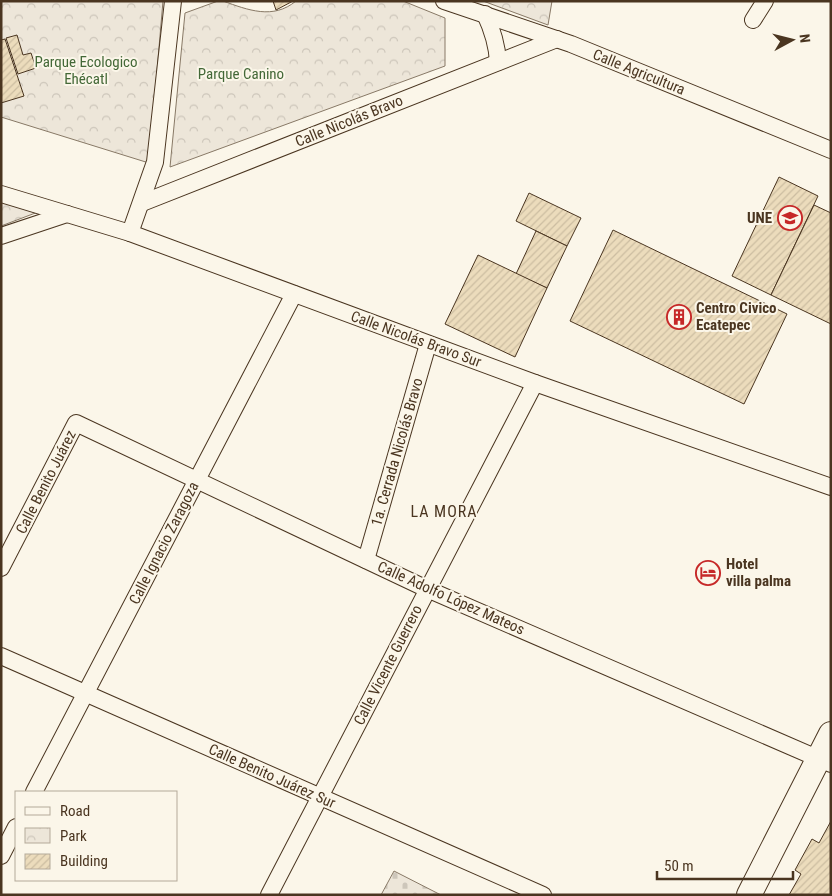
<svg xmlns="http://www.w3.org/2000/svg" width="832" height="896" viewBox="0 0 832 896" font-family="'Roboto Condensed',sans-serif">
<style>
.cemetery{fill:url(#cemetery-stones);stroke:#887966}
.park{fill:url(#park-crowns);stroke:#887966}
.building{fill:url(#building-hatch);stroke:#4a3520}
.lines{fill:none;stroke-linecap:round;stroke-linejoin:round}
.street-casing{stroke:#4a3520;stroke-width:18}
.secondary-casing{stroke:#4a3520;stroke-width:26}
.street{stroke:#fbf6e9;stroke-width:16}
.secondary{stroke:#fbf6e9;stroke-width:24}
.labels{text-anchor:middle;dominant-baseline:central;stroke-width:4;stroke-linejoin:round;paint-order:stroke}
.park-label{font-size:15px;fill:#436837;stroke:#fbf6e9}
.street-label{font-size:15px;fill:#4a3520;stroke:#fbf6e9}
.poi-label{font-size:15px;font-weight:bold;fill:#4a3520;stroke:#fbf6e9;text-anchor:start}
.neighbourhood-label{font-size:16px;letter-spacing:1px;fill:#4a3520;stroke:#fbf6e9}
</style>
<defs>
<pattern id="cemetery-stones" width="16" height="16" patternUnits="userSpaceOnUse" patternTransform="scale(1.25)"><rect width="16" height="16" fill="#ede6d9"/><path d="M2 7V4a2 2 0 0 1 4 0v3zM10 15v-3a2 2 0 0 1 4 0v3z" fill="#cdc6ba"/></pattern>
<pattern id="park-crowns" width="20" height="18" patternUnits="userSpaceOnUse" patternTransform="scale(1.25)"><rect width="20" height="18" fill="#ede6d9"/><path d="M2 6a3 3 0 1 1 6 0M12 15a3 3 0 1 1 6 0" fill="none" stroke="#cdc6ba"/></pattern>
<pattern id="building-hatch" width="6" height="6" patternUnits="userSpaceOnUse" patternTransform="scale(1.25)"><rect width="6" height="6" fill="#ecdcbc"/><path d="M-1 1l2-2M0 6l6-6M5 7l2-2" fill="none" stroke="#ccbda1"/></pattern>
</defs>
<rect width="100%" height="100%" fill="#fbf6e9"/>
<polygon class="cemetery" points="394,871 441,895 381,895"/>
<g class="park">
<polygon points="1,1 163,1 149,163 1,117"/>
<path d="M 218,1 L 223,1 C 248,10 273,20 296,1 L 403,1 L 445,18 L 445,66 L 170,167 L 185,13 Z"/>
<polygon points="483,1 552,1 548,25"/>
<polygon points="1,200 38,212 1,226"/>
</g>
<g class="building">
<polygon points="273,1 293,1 276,10"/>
<polygon points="17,35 23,55 31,53 36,68 18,74 6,38"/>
<polygon points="5,39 24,96 1,103 1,40"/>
<polygon points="779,177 818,196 771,295 732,276"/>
<polygon points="529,193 581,218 567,246 516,221"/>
<polygon points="814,205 831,213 831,324 771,295"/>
<polygon points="613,230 787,314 744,404 570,321"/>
<polygon points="536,231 567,246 547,288 516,274"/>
<polygon points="478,255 547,288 515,357 445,324"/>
<polygon points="831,821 831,895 789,895 801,874 795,870 812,839 819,843"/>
</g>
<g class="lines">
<defs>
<g id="street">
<polyline points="444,1 571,44 831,150"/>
<path d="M 485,14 C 493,31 497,44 498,62"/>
<polyline points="753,20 765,1"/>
<polyline points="1,194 130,233 535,383 831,487"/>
<polyline points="142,203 557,39"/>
<polyline points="130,233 155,162 173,1"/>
<polyline points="1,236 67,214"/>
<polyline points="366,560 428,344"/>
<polyline points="1,568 76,423 427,589 831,764"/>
<polyline points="1,656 543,895"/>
<polyline points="34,792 294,294"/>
<polyline points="1,856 16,827"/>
<polyline points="269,895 535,383"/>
</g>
<polyline id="secondary" points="749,895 831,734"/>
</defs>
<use href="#street" class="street-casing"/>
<use href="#secondary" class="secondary-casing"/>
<use href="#street" class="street"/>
<use href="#secondary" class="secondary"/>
</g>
<defs>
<symbol id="university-ring" viewBox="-11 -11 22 22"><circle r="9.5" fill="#fbf6e9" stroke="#c62828" stroke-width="1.5"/><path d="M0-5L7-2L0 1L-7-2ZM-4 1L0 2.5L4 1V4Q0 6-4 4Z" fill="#c62828"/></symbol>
<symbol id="building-ring" viewBox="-11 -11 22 22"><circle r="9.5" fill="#fbf6e9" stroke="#c62828" stroke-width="1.5"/><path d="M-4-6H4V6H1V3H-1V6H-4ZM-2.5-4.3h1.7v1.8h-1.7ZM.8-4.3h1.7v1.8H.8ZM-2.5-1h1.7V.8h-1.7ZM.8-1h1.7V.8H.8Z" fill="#c62828"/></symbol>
<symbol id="hotel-ring" viewBox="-11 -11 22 22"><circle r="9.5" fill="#fbf6e9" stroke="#c62828" stroke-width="1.5"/><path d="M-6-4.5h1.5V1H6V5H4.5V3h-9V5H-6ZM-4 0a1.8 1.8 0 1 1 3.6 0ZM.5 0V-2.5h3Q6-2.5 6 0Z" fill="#c62828"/></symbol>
</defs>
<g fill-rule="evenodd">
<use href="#university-ring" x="776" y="204" width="28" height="28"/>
<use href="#building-ring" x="665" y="303" width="28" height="28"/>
<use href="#hotel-ring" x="694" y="559" width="28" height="28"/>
</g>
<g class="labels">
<g class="park-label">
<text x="86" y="62">Parque Ecologico<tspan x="86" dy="17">Ehécatl</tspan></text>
<text x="241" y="74">Parque Canino</text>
</g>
<g class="street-label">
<text transform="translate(639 72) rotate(22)">Calle Agricultura</text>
<text transform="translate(349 121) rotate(-22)">Calle Nicolás Bravo</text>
<text transform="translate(416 339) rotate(20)">Calle Nicolás Bravo Sur</text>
<text transform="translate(397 452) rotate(-74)">1a. Cerrada Nicolás Bravo</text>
<text transform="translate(46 482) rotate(-63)">Calle Benito Juárez</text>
<text transform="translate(164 543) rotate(-63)">Calle Ignacio Zaragoza</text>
<text transform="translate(451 598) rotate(24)">Calle Adolfo López Mateos</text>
<text transform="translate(388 665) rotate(-63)">Calle Vicente Guerrero</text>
<text transform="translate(272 776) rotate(24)">Calle Benito Juárez Sur</text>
</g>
<g class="poi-label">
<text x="772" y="218" text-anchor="end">UNE</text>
<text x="696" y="308">Centro Civico<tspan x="696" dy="17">Ecatepec</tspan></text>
<text x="726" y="564">Hotel<tspan x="726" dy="17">villa palma</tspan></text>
</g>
<g class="neighbourhood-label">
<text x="444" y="511">LA MORA</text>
</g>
</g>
<rect width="832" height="896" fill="none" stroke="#4a3520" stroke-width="5"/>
<rect x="15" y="791" width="162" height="90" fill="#fbf6e9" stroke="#b4a999"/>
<rect x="25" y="807" width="25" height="8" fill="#fbf6e9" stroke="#b4a999"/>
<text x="60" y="816" font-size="15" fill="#4a3520">Road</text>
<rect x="25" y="828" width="25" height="15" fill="url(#park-crowns)" stroke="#b4a999"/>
<text x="60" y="841" font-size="15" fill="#4a3520">Park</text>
<rect x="25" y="854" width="25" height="15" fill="url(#building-hatch)" stroke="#b4a999"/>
<text x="60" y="866" font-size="15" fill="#4a3520">Building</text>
<g transform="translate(792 40) rotate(83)" stroke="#fbf6e9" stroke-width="4" paint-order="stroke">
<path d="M0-4L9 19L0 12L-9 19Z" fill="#4a3520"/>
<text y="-8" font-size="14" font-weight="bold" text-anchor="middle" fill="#4a3520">N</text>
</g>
<path d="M657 871v8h136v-8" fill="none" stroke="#4a3520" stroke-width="2.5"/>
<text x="664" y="871" font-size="15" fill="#4a3520" stroke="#fbf6e9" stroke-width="4" paint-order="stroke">50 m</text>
</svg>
